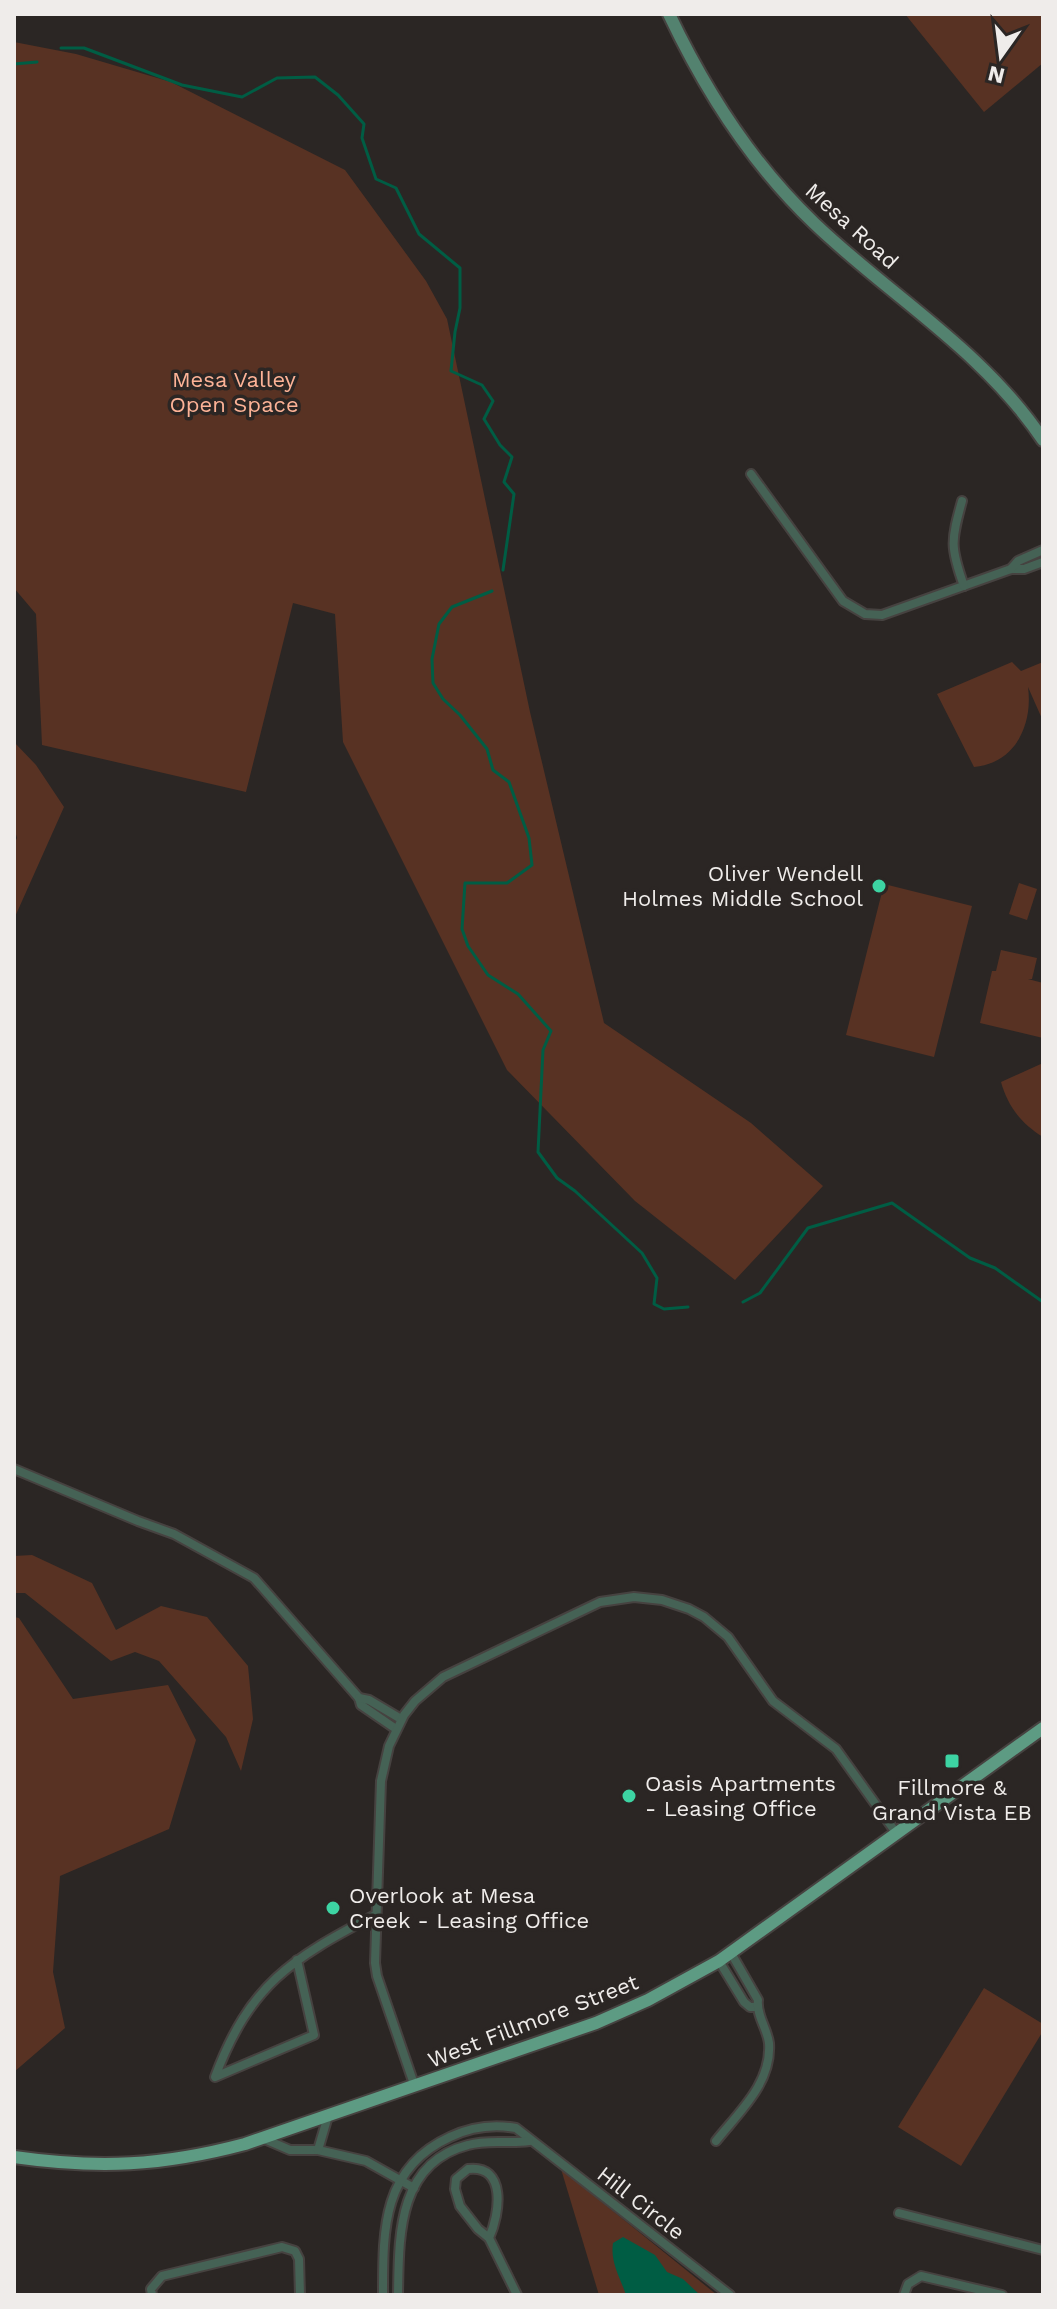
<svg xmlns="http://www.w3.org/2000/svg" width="1057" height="2309" viewBox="0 0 1057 2309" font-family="'Work Sans',sans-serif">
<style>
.green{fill:#583223}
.water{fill:#005d44}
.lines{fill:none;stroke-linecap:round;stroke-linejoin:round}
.stream{stroke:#005d44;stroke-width:3}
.street-casing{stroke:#464240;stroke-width:12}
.secondary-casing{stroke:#464240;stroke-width:16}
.primary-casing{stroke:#464240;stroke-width:16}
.street{stroke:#456255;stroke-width:8}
.secondary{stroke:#53826f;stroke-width:12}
.primary{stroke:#5d9b83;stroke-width:12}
.poi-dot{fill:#3dd4a3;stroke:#2b2624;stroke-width:3}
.labels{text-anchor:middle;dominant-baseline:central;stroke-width:7;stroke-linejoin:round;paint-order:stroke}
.street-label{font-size:22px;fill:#efecea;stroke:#2b2624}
.park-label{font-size:22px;fill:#fdb397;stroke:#2b2624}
.poi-label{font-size:22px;fill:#efecea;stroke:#2b2624;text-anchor:start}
</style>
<rect width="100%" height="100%" fill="#2b2624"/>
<g class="green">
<polygon points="905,14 1043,14 1043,63 984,112"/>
<polygon points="14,42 76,54 171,82 345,170 426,281 447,319 530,712 604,1023 751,1123 823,1186 735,1280 635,1201 507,1070 343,742 335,614 293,603 246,792 42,745 36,614 14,588"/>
<path d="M 1012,662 L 1021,671 L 1043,662 L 1043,721 L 1028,687 C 1033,724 1016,763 974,767 L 937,694 Z"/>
<polygon points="14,742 36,765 64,807 14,919 14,844 17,838 14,827"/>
<polygon points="1019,883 1037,889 1027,920 1009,914"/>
<polygon points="884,884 972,906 934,1057 846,1035"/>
<polygon points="1001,950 1037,958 1032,979 1028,979 1043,983 1043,1038 980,1023 992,971 996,971"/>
<path d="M 1043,1063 L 1043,1137 C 1021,1123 1008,1107 1001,1082 Z"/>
<polygon points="32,1555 92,1583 116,1630 161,1606 207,1617 248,1666 253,1719 241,1771 226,1737 159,1661 135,1652 111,1661 25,1593 14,1593 14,1556"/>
<polygon points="14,1617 19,1618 73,1699 168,1685 196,1740 169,1829 60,1876 53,1972 65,2028 14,2072"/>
<polygon points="984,1988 1043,2024 1043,2031 961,2166 898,2127"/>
<polygon points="561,2169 717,2295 599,2295"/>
</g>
<path class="water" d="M 623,2237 L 655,2255 L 667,2272 L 683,2279 L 700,2295 L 626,2295 C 620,2277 610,2262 613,2243 Z"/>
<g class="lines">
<g class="stream">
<polyline points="61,48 84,48 182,85 242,97 277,78 315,77 338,95 364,124 362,138 376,179 396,188 419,234 460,268 460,308 455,332 451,371 482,385 493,401 484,419 500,445 512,457 504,482 514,494 503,570"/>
<polyline points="14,64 37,62"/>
<polyline points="492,591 452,607 439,624 432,659 433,683 443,699 460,715 487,749 493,770 509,782 529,838 532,865 507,883 465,883 462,929 468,946 488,975 518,994 551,1031 543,1050 538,1152 557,1178 575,1191 642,1253 657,1278 654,1304 664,1309 688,1307"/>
<polyline points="743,1302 760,1293 808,1228 892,1203 970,1258 995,1268 1043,1302"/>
</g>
<defs>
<g id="street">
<polyline points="751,474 843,601 865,614 882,615 1011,569 1024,569 1043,562"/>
<path d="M 962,501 C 951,541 950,547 964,586"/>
<polyline points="1011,569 1018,561 1043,550"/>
<polyline points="14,1469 138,1521 174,1534 254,1578 359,1698 361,1705 396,1729"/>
<polyline points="359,1698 369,1700 401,1719"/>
<path d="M 297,1960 L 314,2035 L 215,2077 C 250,1984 291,1959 375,1915"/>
<polyline points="719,1961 744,2002 750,2007 757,2007"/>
<polyline points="415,2087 377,1976 375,1963 381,1781 389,1746 404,1715 415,1701 443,1677 600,1602 634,1597 662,1600 689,1609 704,1617 728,1637 773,1701 836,1749 897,1834"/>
<polyline points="262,2138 290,2150 318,2150 366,2161 414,2188"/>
<path d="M 716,2141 C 739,2112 772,2083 769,2043 C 767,2028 756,2015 758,2000 L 731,1953"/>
<polyline points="318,2150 328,2116"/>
<polyline points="899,2213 1043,2250"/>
<path d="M 489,2238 C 500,2214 507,2164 468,2169 L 456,2179 L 455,2189 L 460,2206 L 478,2229 L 489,2238 L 517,2295"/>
<polyline points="152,2295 151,2289 162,2276 282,2247 295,2251 299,2259 300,2295"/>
<path d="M 383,2295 C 383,2230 382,2168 450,2137 C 471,2127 493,2124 516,2128 L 730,2295"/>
<path d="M 398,2295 C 399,2237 397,2163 468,2145 C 488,2139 509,2144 529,2141"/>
<polyline points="904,2295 908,2284 921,2276 1002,2295"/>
</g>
<path id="secondary" d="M 669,14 C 705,90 753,165 814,223 C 890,296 983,350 1043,440"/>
<path id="primary" d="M 14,2157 C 99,2169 162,2166 245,2144 L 596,2023 L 648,2000 L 719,1961 L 1043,1728"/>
</defs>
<use href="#street" class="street-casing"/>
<use href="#secondary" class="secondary-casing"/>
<use href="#primary" class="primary-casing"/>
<use href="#street" class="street"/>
<use href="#secondary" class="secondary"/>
<use href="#primary" class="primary"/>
</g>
<g class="poi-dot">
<circle cx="879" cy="886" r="8"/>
<rect x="944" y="1753" width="16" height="16" rx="4"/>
<circle cx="629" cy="1796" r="8"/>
<circle cx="333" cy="1908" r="8"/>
</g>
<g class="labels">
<g class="street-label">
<text transform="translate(852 226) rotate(42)">Mesa Road</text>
<text transform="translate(533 2021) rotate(-21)">West Fillmore Street</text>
<text transform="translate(641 2203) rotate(38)">Hill Circle</text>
</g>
<g class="park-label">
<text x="234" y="379">Mesa Valley<tspan x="234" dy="25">Open Space</tspan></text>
</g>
<g class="poi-label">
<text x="863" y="873" text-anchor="end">Oliver Wendell<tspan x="863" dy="25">Holmes Middle School</tspan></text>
<text x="645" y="1783">Oasis Apartments<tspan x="645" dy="25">- Leasing Office</tspan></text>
<text x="952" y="1787" text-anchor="middle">Fillmore &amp;<tspan x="952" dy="25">Grand Vista EB</tspan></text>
<text x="349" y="1895">Overlook at Mesa<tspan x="349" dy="25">Creek - Leasing Office</tspan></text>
</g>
</g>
<rect width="1057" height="2309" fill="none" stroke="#efecea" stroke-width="32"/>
<g transform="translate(1001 56) rotate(194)" stroke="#2b2624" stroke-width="6" paint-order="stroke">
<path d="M0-6L14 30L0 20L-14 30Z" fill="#efecea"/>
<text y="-12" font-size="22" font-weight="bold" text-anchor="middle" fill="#efecea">N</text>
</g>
</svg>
